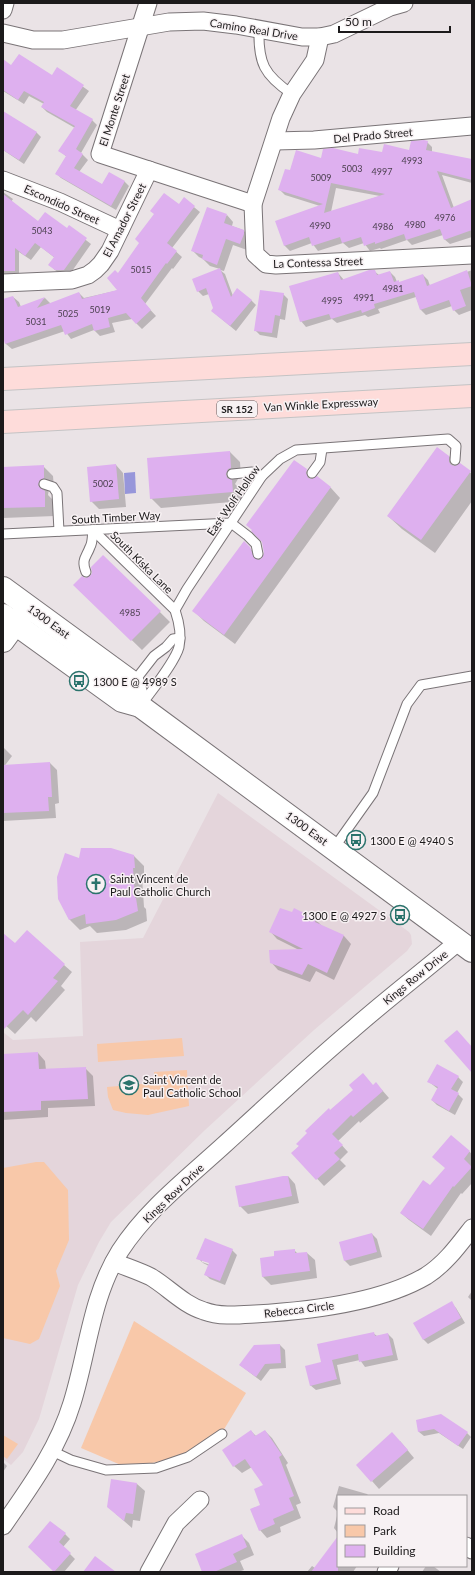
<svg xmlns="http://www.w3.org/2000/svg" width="475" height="1575" viewBox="0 0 475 1575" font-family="Lato,sans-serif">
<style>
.built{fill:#e4d5db}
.green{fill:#f8c8a9}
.water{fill:#9796da}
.shadow{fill:#0003;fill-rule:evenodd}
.building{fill:#deb0ef;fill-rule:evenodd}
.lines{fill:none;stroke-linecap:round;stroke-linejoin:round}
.lane-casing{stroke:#7a7477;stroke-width:11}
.street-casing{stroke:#7a7477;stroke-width:19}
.secondary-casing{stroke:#7a7477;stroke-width:24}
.primary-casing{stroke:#c4c3c4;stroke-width:24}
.lane{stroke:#fff;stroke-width:9}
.street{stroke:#fff;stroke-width:17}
.secondary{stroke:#fff;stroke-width:22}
.primary{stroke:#fedcda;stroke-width:22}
.labels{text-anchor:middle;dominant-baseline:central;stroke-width:3;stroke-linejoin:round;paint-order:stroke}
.number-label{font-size:9px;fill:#4c4050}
.shield{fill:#f7f1f3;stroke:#5e5a5c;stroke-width:1}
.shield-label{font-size:10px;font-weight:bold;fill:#1c1a1b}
.street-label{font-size:11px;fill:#1c1a1b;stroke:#f7f1f3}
.poi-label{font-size:11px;fill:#1c1a1b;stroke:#f7f1f3;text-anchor:start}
</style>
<rect width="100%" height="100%" fill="#eae3e6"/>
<polygon class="built" points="218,793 409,932 411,935 412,944 407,951 314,1030 205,1130 111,1222 99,1242 78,1285 39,1419 23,1452 11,1465 3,1459 3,1032 13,1040 83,1036 80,942 143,938"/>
<g class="green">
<polygon points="182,1038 184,1056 98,1062 97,1044"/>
<polygon points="187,1070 189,1106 148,1115 126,1113 113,1110 108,1097 107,1087 154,1083 154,1072"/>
<polygon points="36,1162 44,1162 68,1190 69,1240 56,1271 60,1286 39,1339 30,1344 3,1338 3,1168"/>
<polygon points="134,1321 246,1393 223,1431 185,1456 128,1468 81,1448"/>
<polygon points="3,1435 18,1444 7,1459 3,1456"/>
</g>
<polygon class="water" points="135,472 136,493 125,494 124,473"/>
<g class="shadow">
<polygon points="3,61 12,66 52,77 58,69 89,91 75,111 92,120 97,125 81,153 88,160 79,172 103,185 124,181 129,186 116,210 61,178 56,173 67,157 60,151 75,128 47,112 42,107 44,104 29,96 24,104 3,91"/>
<polygon points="3,117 36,132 41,137 24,164 3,150"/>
<path d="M 427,142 L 432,147 L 432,152 L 472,166 L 472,183 L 442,175 L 454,208 L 472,200 L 472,237 L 450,244 L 444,239 L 443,235 L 412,245 L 407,240 L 381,249 L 380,248 L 370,251 L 364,243 L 349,248 L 343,243 L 318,251 L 312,243 L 290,251 L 284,245 L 320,206 L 285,195 L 280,190 L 290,171 L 322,159 L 410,151 ZM 336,188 L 380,196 L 331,212 Z"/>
<polygon points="3,192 13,199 11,202 39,223 67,229 69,227 91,244 70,274 61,275 55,270 50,265 55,258 41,247 31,260 19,252 19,276 3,275"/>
<polygon points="184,199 200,212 172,248 182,257 173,269 172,268 145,304 156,316 142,329 132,319 112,323 115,332 100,336 94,330 71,339 65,331 12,349 6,344 3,335 3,300 13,297 19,302 21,307 45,298 51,304 79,293 84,298 119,290 118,274"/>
<polygon points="227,215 233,222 232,226 243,230 250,237 247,250 233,245 224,271 220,270 225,274 233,296 251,300 256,305 236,331 212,311 214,308 209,294 203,296 198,291 220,269 210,266 203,259 199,257 192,250"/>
<polygon points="472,270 472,310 459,315 454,310 452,306 426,315 421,310 416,297 378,309 380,313 368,317 365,315 337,323 332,319 306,327 301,321 338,273 344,280 374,271 379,275 390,272 395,277 397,282 400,283 423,275 428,280 430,286"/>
<polygon points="283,294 288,299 285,320 280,319 277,338 260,335 255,330"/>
<polygon points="230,452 240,462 241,478 238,479 235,484 242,491 243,501 161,508 151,498"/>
<polygon points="449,456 458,466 460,465 472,474 472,501 435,553 402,529 388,516"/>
<polygon points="116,465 123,473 126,507 99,509 91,501"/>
<polygon points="43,466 53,476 54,488 49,489 48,495 54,501 55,516 3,518 3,468"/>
<polygon points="307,470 315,478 317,478 331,488 340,498 235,644 204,621 194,611 244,542 261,560 263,559"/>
<polygon points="103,556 170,622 142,650 75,585 91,577"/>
<polygon points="3,747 12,756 3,768"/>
<polygon points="50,763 57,770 59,803 55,804 56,818 3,821 3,772"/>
<polygon points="134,856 144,866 144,877 142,877 144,907 146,909 147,921 126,930 97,933 90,926 80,930 70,920 59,899 80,859"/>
<polygon points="316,920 322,926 344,936 351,944 334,980 316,971 310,982 278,970 271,962 299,950 277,939 270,931"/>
<polygon points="3,942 15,945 64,965 72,972 61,986 65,990 36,1022 31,1017 15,1034 3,1023"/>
<polygon points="38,1053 45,1061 46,1070 85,1068 93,1076 95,1106 48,1108 48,1117 3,1120 3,1055"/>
<polygon points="458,1077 463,1082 457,1093 463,1099 455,1115 437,1105 432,1100 438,1089 428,1081"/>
<polygon points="373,1086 382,1090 389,1098 360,1123 359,1121 338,1141 348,1152 340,1160 346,1166 324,1186 293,1153 330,1111 355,1090"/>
<polygon points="451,1136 472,1154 472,1183 462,1194 461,1193 431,1236 409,1220 401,1213 430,1187 446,1169"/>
<polygon points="288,1176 295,1184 299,1203 248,1214 240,1206"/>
<polygon points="372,1234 377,1239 382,1257 350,1266 345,1261 340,1243"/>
<path d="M 232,1250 L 237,1255 L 225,1285 L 210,1279 L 205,1274 L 209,1266 L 203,1263 L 198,1258 ZM 202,1260 L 214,1264 L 213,1266 L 202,1262 Z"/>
<polygon points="294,1250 298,1254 307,1253 315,1260 317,1278 271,1285 263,1277 261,1259 275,1257"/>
<polygon points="472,1291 472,1301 468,1297"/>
<polygon points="451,1303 456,1308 465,1323 428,1344 423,1339"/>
<polygon points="373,1333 377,1336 388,1334 393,1339 398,1360 365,1367 360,1360 337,1365 341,1384 316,1390 310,1385 323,1362"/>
<polygon points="280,1345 285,1350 286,1368 270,1369 261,1381 240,1365"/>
<polygon points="417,1421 467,1433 471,1437 463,1449 439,1433 424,1436 419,1432"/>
<polygon points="251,1431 256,1436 265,1431 272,1438 288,1463 286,1465 301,1503 296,1505 301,1518 280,1527 281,1532 267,1538 260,1530 264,1485 252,1467 242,1473 234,1466"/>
<polygon points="400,1441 414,1458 379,1489 372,1481"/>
<polygon points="3,1462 7,1466 3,1472"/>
<polygon points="112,1480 137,1484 145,1491 140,1521 133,1520 132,1528 116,1514"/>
<polygon points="339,1486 367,1494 369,1496 338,1496 338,1533 334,1528 338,1512 333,1507"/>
<polygon points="65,1534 70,1539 63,1547 75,1559 64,1572 56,1572 34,1552"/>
<polygon points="241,1535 249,1543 254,1555 240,1561 244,1570 238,1572 203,1572"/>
<polygon points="338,1547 338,1566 357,1566 353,1572 307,1572 312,1566 315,1568"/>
<polygon points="426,1566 433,1566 441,1572 422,1572"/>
</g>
<g class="building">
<polygon points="19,54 52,75 57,67 84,85 70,106 93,119 76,149 83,154 74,168 102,184 109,172 125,181 111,206 55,174 66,156 58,151 75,126 41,107 44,102 24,91 18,100 3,90 3,59 11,65"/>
<polygon points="3,111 37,132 19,160 3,150"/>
<path d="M 424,140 L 428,141 L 426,150 L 472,159 L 472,180 L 437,171 L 451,208 L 472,199 L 472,230 L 444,240 L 440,229 L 406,240 L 404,234 L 375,244 L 375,242 L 364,246 L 361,237 L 342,243 L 340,237 L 312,246 L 309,237 L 284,246 L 275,221 L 323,204 L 278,190 L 285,169 L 290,170 L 296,150 L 321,158 L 323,149 L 333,148 L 358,154 L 359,148 L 382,152 L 384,144 L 409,150 L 411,141 ZM 331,183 L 385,194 L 324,213 Z"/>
<polygon points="164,193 179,204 184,197 195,206 167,243 177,251 167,264 166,263 141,298 151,310 136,324 126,313 108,318 110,327 94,331 92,324 65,335 61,325 5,344 3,337 3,299 13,296 18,307 45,297 37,308 79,292 82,299 117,290 107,278 115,270 118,273 139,243 135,239 154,214 150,211"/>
<polygon points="3,194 38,221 45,212 67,228 69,225 87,238 64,270 55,270 48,265 54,257 35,243 25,256 15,248 15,271 3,271"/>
<polygon points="207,207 227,214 224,223 244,230 244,234 240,244 226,239 217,265 202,259 203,255 191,251"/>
<polygon points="220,268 231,297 237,288 252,300 230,326 211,311 213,308 206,288 197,292 192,279"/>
<polygon points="369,270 375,270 377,275 390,271 394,282 399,280 399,282 423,274 427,286 467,270 472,286 460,290 466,306 453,311 449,300 420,310 414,292 374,304 375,308 362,313 361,310 331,319 329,314 300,322 289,286 338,272 341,280"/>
<polygon points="260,290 284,293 280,316 275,315 272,333 254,331"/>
<polygon points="437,447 449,456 449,462 451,465 455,466 460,463 471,471 421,540 387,516"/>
<polygon points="230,451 231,468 228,469 226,474 227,478 232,480 233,492 150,499 147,458"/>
<polygon points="294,460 307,469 306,473 308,478 312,479 317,476 331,487 224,635 192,611 244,541 250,547 254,558 259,560 262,558 264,553 262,542 251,531 252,530 246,525"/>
<polygon points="116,464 119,499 90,502 87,467"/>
<polygon points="44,465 44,478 40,480 38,485 40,488 45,491 45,507 3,508 3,467"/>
<polygon points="103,555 161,611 131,641 73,585 82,576 85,578 90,576 92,573 91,567"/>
<polygon points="50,762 52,797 48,797 49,811 3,813 3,765"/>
<polygon points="81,848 111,848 134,855 135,868 133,868 135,898 136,898 138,911 116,920 86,924 85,914 69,920 58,899 57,877 65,853 79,858"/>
<polygon points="280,908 292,912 294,908 316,919 315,922 344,935 327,973 308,964 302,975 270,963 269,950 303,949 269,932"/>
<polygon points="27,930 65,964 53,978 58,981 28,1015 23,1010 3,1030 3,933 15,943"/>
<polygon points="457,1030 472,1047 472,1073 444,1041"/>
<polygon points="38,1052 39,1069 86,1067 88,1099 41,1101 41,1110 3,1112 3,1054"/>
<polygon points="437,1064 459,1076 451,1089 459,1093 449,1111 431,1100 438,1087 427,1082"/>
<polygon points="363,1073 373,1085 376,1082 383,1091 353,1117 351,1115 332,1134 343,1145 334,1153 340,1159 316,1180 291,1153 299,1146 296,1144 307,1133 305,1131 329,1108 330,1110 353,1090 349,1085"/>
<polygon points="451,1135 470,1151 464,1159 472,1167 454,1187 453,1186 423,1229 400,1213 423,1180 430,1185 445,1168 432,1157"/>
<polygon points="283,1176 288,1176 292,1196 239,1207 235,1186"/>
<polygon points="372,1233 377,1252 344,1261 339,1242"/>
<polygon points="205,1238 233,1249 220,1281 204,1275 209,1263 196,1259"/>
<polygon points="295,1249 295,1253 307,1252 310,1271 262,1277 260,1258 274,1256 274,1251"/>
<polygon points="452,1301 461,1318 423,1340 413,1323"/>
<polygon points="374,1332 375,1336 388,1333 393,1355 359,1362 358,1354 332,1360 337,1379 310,1386 305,1366 321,1362 317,1344"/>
<polygon points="280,1344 281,1363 265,1364 256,1377 239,1365 254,1345"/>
<polygon points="441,1414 468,1432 458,1446 434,1429 418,1432 416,1420"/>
<polygon points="251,1430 255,1436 265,1430 282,1455 279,1457 294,1496 289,1498 294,1510 273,1519 275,1524 259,1531 250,1509 260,1505 254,1489 263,1485 245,1459 233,1467 222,1450"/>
<polygon points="392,1432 408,1450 371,1482 356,1465"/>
<polygon points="111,1479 137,1483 133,1514 126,1513 124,1521 107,1507"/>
<polygon points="50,1521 66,1533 59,1542 71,1553 54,1572 28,1547"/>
<polygon points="242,1534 247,1547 233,1554 237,1562 214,1572 202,1572 195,1554"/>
<polygon points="338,1536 338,1572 311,1572"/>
<polygon points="95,1556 116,1572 83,1572"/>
</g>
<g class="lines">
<defs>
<g id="lane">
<path d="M 259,29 C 258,63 264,75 292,94"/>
<polyline points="312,473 320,462 322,449"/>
<polyline points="232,474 252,472 262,476"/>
<polyline points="44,484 53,487 57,493 59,531"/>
<path d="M 93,530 L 175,610 C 179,622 182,634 179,647 C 175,662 152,690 142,704"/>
<polyline points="3,534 231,523 248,536 256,544 258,554"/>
<path d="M 86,572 C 81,559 86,558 90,547 C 93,542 92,535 93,530"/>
<polyline points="175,610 187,589 262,476 280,459 296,450 448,439 456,446 455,460"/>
<polyline points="133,683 154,656 166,647 173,639 180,638"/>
<polyline points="334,848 373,793 407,704 421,685 472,676"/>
<polyline points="52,1451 71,1460 106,1470 156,1468 188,1457 222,1434"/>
</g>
<g id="street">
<polyline points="148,3 100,154 253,204"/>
<polyline points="3,10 5,3"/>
<polyline points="3,33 33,40 63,40 169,22 203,21 236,25 302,37 320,37 334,34 390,7 404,3"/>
<polyline points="320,37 315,60 292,94 281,118 253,204 255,254 266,264 276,265 472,255"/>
<polyline points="275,141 314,140 472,126"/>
<polyline points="3,180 60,202 120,230"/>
<polyline points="3,283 72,280 88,275 95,270 101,264 110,251 149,170"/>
<path d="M 114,1262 C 126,1267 139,1271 151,1277 C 169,1288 184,1305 204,1311 C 220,1317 239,1315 255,1314 C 308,1311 380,1303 426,1276 C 445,1264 458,1246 472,1228"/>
<path d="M 3,1526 C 30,1487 58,1449 72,1403 C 88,1352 91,1297 120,1251 C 147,1209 189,1177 225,1144 C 267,1106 309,1066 353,1029 C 387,999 424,971 459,941"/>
<polyline points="466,1546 472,1550"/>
<polyline points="149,1572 176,1523 200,1500"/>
<polyline points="386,1572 390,1566"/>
</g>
<g id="secondary">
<polyline points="3,588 133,683 140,706"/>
<polyline points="3,615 122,701 140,706 472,951"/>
<polyline points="3,641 24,612"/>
</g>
<g id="primary">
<polyline points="3,379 472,354"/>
<polyline points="3,422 472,396"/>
</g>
</defs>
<use href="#lane" class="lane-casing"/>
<use href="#street" class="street-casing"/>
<use href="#secondary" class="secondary-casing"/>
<use href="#primary" class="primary-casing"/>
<use href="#lane" class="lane"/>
<use href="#street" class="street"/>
<use href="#secondary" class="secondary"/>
<use href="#primary" class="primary"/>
</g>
<defs>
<symbol id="bus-ring" viewBox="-11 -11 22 22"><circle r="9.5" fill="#f7f1f3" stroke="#2a736c" stroke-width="1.5"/><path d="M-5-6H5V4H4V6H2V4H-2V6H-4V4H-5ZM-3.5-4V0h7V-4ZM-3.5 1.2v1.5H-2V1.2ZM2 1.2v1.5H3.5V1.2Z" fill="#2a736c"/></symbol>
<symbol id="church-ring" viewBox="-11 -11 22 22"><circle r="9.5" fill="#f7f1f3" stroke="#2a736c" stroke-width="1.5"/><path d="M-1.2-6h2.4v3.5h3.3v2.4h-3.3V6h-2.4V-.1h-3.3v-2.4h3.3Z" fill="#2a736c"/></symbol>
<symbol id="school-ring" viewBox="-11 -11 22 22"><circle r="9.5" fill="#f7f1f3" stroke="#2a736c" stroke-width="1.5"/><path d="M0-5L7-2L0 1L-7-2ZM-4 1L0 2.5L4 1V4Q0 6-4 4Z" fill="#2a736c"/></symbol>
</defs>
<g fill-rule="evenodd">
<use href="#bus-ring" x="68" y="670" width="22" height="22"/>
<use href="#bus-ring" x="345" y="829" width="22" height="22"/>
<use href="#church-ring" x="85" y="873" width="22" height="22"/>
<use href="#bus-ring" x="389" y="904" width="22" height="22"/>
<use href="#school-ring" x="118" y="1074" width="22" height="22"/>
</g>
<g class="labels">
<g class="number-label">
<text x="412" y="160">4993</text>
<text x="352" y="168">5003</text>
<text x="382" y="171">4997</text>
<text x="321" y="177">5009</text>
<text x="445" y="217">4976</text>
<text x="415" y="224">4980</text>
<text x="320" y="225">4990</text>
<text x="383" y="226">4986</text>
<text x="42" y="230">5043</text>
<text x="141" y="269">5015</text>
<text x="393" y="288">4981</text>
<text x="364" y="297">4991</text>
<text x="332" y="300">4995</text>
<text x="100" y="309">5019</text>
<text x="68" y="313">5025</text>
<text x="36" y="321">5031</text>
<text x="103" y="483">5002</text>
<text x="130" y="612">4985</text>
</g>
<rect class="shield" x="217" y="401" width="40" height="16" rx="3"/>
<g class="shield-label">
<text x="237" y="409">SR 152</text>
</g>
<g class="street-label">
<text transform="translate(254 29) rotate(9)">Camino Real Drive</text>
<text transform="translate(114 110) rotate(-72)">El Monte Street</text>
<text transform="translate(373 135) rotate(-5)">Del Prado Street</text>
<text transform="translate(62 204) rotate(24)">Escondido Street</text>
<text transform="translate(124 220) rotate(-63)">El Amador Street</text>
<text transform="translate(318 262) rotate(-2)">La Contessa Street</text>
<text transform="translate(321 404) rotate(-3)">Van Winkle Expressway</text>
<text transform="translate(233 500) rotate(-55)">East Wolf Hollow</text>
<text transform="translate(116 517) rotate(-3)">South Timber Way</text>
<text transform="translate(142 562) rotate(45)">South Kiska Lane</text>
<text transform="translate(49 621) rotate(36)">1300 East</text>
<text transform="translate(307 828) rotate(36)">1300 East</text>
<text transform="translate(415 977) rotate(-39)">Kings Row Drive</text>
<text transform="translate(173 1193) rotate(-44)">Kings Row Drive</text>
<text transform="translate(299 1309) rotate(-7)">Rebecca Circle</text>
</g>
<g class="poi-label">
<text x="93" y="681">1300 E @ 4989 S</text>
<text x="370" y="840">1300 E @ 4940 S</text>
<text x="110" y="878">Saint Vincent de<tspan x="110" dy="13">Paul Catholic Church</tspan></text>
<text x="386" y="915" text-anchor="end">1300 E @ 4927 S</text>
<text x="143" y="1079">Saint Vincent de<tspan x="143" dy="13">Paul Catholic School</tspan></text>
</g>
</g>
<rect width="475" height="1575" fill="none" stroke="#1c1a1b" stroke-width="8"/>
<rect x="337" y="1495" width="130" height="72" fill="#f7f1f3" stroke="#9f9b9d"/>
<rect x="345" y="1508" width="20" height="6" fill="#fedcda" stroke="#9f9b9d"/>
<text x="373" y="1515" font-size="12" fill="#1c1a1b">Road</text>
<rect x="345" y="1525" width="20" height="12" fill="#f8c8a9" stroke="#9f9b9d"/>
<text x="373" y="1535" font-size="12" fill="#1c1a1b">Park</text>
<rect x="345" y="1545" width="20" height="12" fill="#deb0ef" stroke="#9f9b9d"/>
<text x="373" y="1555" font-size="12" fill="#1c1a1b">Building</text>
<path d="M339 26v6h111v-6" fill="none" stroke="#1c1a1b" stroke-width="2"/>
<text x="345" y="26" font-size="12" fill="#1c1a1b" stroke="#f7f1f3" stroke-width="3" paint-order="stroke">50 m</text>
</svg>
